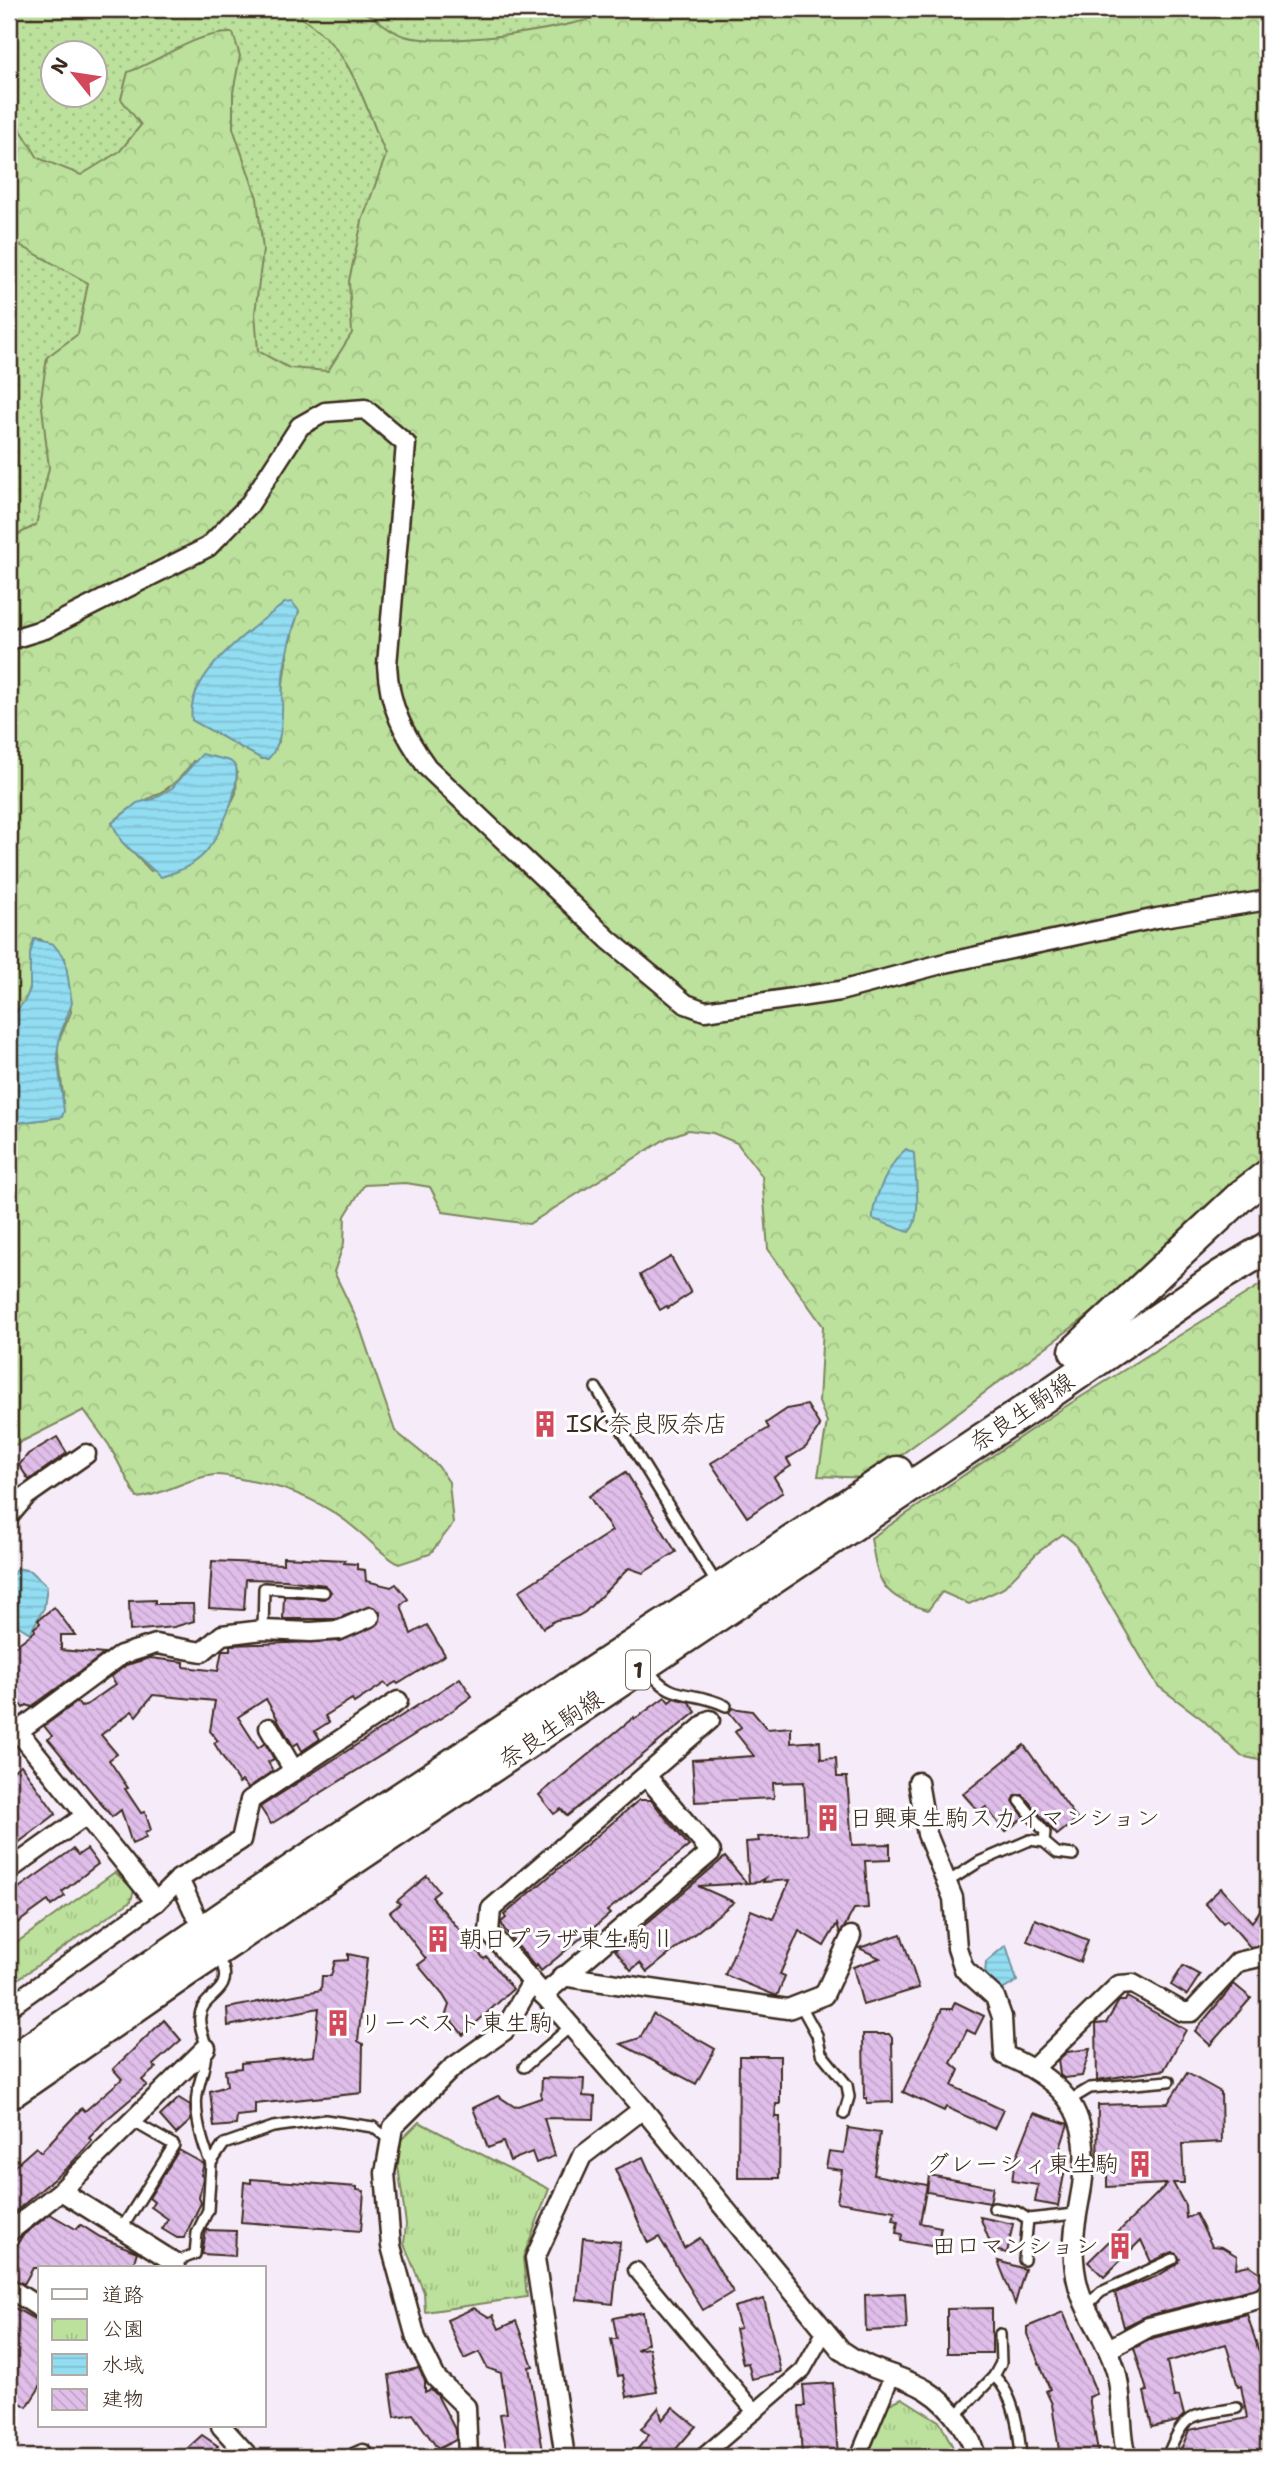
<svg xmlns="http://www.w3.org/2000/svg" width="1277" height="2466" viewBox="0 0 1277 2466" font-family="'Shantell Sans','Klee One',sans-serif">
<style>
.grass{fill:url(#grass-dots);stroke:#7c865d;stroke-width:2;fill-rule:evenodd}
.forest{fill:url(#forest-crowns);stroke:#7c865d;stroke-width:2;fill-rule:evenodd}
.park{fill:url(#park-tufts);stroke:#7c865d;stroke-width:2}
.water{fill:url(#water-rules);stroke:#6f959d;stroke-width:2}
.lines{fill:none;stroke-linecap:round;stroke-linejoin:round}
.stream{stroke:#6f959d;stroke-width:6}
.building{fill:url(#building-back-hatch);stroke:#3b2a1e;stroke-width:2}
.service-casing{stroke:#3b2a1e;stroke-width:14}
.pedestrian-casing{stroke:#3b2a1e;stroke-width:19}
.minor-casing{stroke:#3b2a1e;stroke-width:23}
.primary-casing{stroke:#3b2a1e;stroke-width:35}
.service{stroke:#fff;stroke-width:9}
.pedestrian{stroke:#fff;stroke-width:14}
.minor{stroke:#fff;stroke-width:18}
.primary{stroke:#fff;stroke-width:30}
.labels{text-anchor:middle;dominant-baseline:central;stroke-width:6;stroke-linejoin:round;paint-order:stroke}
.shield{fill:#fff;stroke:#766a62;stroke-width:2}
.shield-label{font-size:23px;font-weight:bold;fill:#3b2a1e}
.street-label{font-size:24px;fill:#3b2a1e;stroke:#fff}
.poi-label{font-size:24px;fill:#3b2a1e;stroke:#fff;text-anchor:start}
</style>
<defs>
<pattern id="grass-dots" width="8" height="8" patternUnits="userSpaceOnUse" patternTransform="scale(1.75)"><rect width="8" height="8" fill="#bce19c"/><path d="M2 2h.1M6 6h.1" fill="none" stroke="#a2c186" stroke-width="1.8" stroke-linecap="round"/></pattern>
<pattern id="forest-crowns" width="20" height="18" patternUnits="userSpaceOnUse" patternTransform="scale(1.75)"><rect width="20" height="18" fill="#bce19c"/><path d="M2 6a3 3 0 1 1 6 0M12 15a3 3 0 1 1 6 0" fill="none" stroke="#a2c186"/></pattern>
<pattern id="park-tufts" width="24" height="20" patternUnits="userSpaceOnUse" patternTransform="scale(1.75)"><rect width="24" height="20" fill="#bce19c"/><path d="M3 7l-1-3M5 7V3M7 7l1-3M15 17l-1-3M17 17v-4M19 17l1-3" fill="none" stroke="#a2c186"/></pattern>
<pattern id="water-rules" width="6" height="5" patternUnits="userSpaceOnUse" patternTransform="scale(1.75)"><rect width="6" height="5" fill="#92ddf2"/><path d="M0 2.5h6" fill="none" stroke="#7fbecf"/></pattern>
<pattern id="building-back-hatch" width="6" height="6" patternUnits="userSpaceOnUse" patternTransform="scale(1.75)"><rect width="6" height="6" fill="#e0beea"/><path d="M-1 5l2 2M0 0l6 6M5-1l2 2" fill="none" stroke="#c1a3c8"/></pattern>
</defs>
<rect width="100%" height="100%" fill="#f6ecf9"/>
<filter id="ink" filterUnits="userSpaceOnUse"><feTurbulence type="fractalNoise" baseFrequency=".0143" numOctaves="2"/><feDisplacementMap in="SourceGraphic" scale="14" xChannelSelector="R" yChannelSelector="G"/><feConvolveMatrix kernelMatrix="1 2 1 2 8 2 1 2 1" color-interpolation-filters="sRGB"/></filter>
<g filter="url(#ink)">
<path class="grass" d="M 9,9 L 776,9 L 384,346 L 9,601 ZM 52,52 L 94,52 L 94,94 L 52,94 Z"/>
<g class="forest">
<path d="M 303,9 C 323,9 348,6 367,14 C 380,20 391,32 404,36 C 444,48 580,29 616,9 L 1268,9 L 1268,672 L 1262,697 L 1268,731 L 1268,1160 L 1121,1291 L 870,1478 L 818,1476 L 827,1422 L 819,1402 L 823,1326 L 768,1249 L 762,1176 L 737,1143 L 713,1133 L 688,1130 L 667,1138 L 529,1224 L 443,1212 L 430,1187 L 406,1183 L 364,1185 L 345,1216 L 344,1243 L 334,1272 L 358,1322 L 395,1431 L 438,1466 L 449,1482 L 453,1524 L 430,1554 L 399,1564 C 382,1555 372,1542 357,1530 C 326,1503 291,1488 251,1481 C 239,1479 226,1474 214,1475 C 186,1478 165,1495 137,1498 L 109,1445 L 84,1410 L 9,1448 L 9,1124 L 61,1117 L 63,1095 L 57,1045 L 71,1012 L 65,958 L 40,939 L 35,939 C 26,952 33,973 30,988 C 27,1001 17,1011 9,1021 L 9,539 L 36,525 L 49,468 L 41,398 L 47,357 L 78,334 L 88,283 L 9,239 L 9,117 L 13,117 L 38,158 L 81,175 L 120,151 L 141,125 L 121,99 L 128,72 C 162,60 197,31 233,33 L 240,56 L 233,92 L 233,128 L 257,198 L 263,250 L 255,313 L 258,351 L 289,368 L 328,371 L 352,333 L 349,281 L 362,221 L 386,155 C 363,102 353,50 301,18 ZM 285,603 L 299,611 C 284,654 281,696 279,742 L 262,759 L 192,720 L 239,640 ZM 193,761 L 237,771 L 236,793 L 213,842 L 151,871 L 122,842 L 112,823 C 143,793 166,802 193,761 Z"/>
<path d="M 1268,1280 L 1268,1762 L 1241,1756 L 1202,1719 L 1158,1686 L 1074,1543 L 1063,1534 L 1037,1553 L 1002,1589 L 969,1604 L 942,1592 L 928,1610 C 881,1596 878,1583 871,1538 L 1060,1410 Z"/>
</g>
<g class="park">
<polygon points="115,1872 134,1890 131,1901 9,1985 9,1948"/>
<polygon points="419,2122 549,2189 523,2258 527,2297 425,2312 424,2292 404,2244 406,2224 398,2166 401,2140"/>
<polygon points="902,2398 940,2422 958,2457 868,2457 887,2405"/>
</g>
<g class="water">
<path d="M 292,602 L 299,611 C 292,630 287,649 284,669 C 279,696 289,739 268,759 L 262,759 L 192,720 C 184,676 254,626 285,603 Z"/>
<path d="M 202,754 L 230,761 L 236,766 C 240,791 221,834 205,853 C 193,866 177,872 161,877 L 122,842 L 112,823 L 137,803 L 153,799 L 172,788 Z"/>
<polygon points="34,939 53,944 65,959 72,1003 60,1035 57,1054 64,1111 62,1117 9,1124 9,1021 25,1000 30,989 30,954"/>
<path d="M 906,1149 L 914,1153 C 914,1173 924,1218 909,1232 L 873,1219 C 872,1199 891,1161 906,1149 Z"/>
<polygon points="17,1568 31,1571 47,1586 44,1608 30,1633 9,1620 9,1580"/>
<polygon points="1006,1945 1017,1981 999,1992 985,1975 986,1962"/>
</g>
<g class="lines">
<polyline class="stream" points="1264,2310 1262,2321 1268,2343"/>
</g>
<g class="building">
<polygon points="671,1257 691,1293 668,1308 667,1306 660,1310 640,1275"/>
<polygon points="807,1405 820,1426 806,1447 787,1459 791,1466 774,1477 783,1492 747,1517 711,1463 769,1428 766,1423 787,1409"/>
<polygon points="57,1437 67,1453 29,1480 19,1465 28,1454"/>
<polygon points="626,1472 676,1552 643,1573 629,1568 585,1612 578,1616 556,1620 543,1628 519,1591 612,1531 589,1496"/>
<polygon points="283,1557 345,1560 344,1563 357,1564 357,1569 365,1570 366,1581 391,1587 396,1584 408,1599 401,1605 411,1634 427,1625 445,1655 398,1684 396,1682 388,1687 385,1683 354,1703 352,1699 325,1716 329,1722 315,1731 320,1739 302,1751 298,1743 293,1746 266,1699 238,1717 258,1748 265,1743 274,1759 268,1762 273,1771 248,1788 242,1781 239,1783 214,1743 218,1741 210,1731 215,1701 153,1695 136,1716 132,1711 101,1735 117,1754 109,1760 128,1788 125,1789 141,1813 145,1812 151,1830 145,1833 146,1838 132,1844 121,1810 112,1817 48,1739 52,1736 44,1726 77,1702 81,1707 88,1704 116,1684 111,1677 126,1665 150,1658 184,1662 184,1667 218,1671 222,1650 230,1650 230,1645 341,1641 379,1623 380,1612 371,1606 337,1619 283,1619 284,1596 324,1599 331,1592 325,1585 285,1580 246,1579 244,1610 209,1608 212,1561 283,1564"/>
<polygon points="155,1600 155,1604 193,1604 194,1621 174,1627 130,1631 129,1601"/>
<polygon points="54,1607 75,1635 61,1635 61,1650 104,1654 31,1707 27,1705 23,1708 9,1688 9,1651 35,1631 34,1628 40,1623 38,1620"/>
<polygon points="460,1678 472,1696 449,1713 271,1824 260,1807"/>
<polygon points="665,1697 669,1702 674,1698 689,1702 696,1712 567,1816 561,1809 554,1814 539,1795 634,1717 635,1719"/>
<polygon points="732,1708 752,1711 767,1729 791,1727 791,1743 820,1741 821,1759 836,1758 837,1777 847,1777 852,1845 890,1844 890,1860 865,1861 868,1908 854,1909 845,1926 840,1933 837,1924 824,1946 799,1931 780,1974 785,1976 777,1996 725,1975 751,1910 773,1919 790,1880 763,1882 765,1878 759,1882 749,1883 746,1842 759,1841 758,1837 807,1834 804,1782 773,1783 774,1798 695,1802 692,1760 754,1756 735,1732 741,1727 729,1712"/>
<polygon points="1024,1745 1077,1819 1057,1835 1023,1795 1016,1795 1013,1801 1024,1817 1005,1832 986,1807 979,1812 963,1794"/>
<polygon points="21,1765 56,1814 9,1850 9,1774"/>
<polygon points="639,1800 651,1800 689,1846 607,1911 610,1914 541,1971 537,1965 535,1967 504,1929 501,1922 506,1918 504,1915"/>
<polygon points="73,1849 78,1855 87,1849 98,1864 62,1892 65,1896 51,1906 48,1901 9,1929 9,1895"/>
<polygon points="725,1857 747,1883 698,1886 734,1902 647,1972 640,1963 631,1970 615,1950"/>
<polygon points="427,1876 439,1891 432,1897 484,1959 487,1957 513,1989 463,2035 446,2014 449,2005 443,1995 418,1965 426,1959 390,1912 400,1904 397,1901"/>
<polygon points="1221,1888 1252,1922 1268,1899 1268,1944 1250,1947 1227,1920 1223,1923 1205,1903"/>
<polygon points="1035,1919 1088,1940 1080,1962 1027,1941"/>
<polygon points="901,1934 919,1988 863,2005 853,1967 880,1958 859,1948"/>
<polygon points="348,1954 367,1958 358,2041 363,2044 362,2093 255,2104 255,2114 237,2116 236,2125 214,2127 210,2091 227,2086 225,2070 241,2068 241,2063 314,2056 319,2008 228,2026 227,2008 321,1990 322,1976 331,1976 335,1961 348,1960"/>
<polygon points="1183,1966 1200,1975 1187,1995 1171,1985"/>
<polygon points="1234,1984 1251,1998 1210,2045 1195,2031"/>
<polygon points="1127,1997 1186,2030 1164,2070 1097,2080 1096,2024 1106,2023 1119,2001 1125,2001"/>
<polygon points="955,2002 984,2016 975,2034 967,2030 951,2063 959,2070 952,2086 1003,2110 994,2129 946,2107 944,2111 903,2092 942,2009 952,2009"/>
<polygon points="653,2014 715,2049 696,2084 621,2044 640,2038"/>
<polygon points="164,2020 181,2040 153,2065 156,2068 142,2080 147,2085 105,2121 89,2138 92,2141 69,2166 9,2217 9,2171 36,2147 41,2152 82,2108 85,2111 122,2079 113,2069"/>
<polygon points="863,2034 889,2034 892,2038 893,2102 867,2103 867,2098 864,2098"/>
<polygon points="1090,2049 1082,2076 1064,2078 1060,2075 1058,2060 1067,2052"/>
<polygon points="739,2056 780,2056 780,2104 776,2104 775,2117 780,2117 779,2178 738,2178"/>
<polygon points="1187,2073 1221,2092 1222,2142 1182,2144 1184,2183 1173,2183 1185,2205 1186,2218 1196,2214 1212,2246 1222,2247 1237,2256 1236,2268 1249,2265 1261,2273 1263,2282 1256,2288 1146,2316 1124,2327 1115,2293 1157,2276 1176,2265 1180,2259 1173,2252 1151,2262 1141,2240 1104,2277 1088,2262 1167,2184 1107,2187 1107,2173 1097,2174 1098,2105 1168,2103"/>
<polygon points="542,2078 584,2079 583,2096 595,2097 594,2119 544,2118 555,2156 536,2163 532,2152 510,2161 503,2142 488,2148 473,2108 498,2096 515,2107 541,2098"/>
<polygon points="179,2098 190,2105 191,2120 176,2134 160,2116"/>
<polygon points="1034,2113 1068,2124 1057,2158 1067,2159 1058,2206 1035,2202 1038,2185 1012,2181 1015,2161"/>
<polygon points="848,2128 880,2133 874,2175 927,2185 920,2223 941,2227 937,2247 901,2241 902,2234 896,2233 898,2221 893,2220 895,2211 837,2202 842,2170 826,2168 829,2151 844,2153"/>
<polygon points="179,2150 204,2164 201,2175 203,2177 199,2198 201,2203 184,2238 177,2238 162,2229 168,2219 151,2207 154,2202 149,2198"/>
<polygon points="643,2157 684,2248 700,2238 733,2292 703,2310 659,2237 648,2243 615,2169"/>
<polygon points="929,2175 993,2187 990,2203 927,2192"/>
<polygon points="251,2179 357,2187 357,2190 364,2191 361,2231 241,2222 244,2182 251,2183"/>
<polygon points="50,2214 76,2229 81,2225 100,2237 137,2252 132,2268 33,2268 24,2284 9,2277 9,2260 22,2236"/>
<polygon points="980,2217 1013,2224 1007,2253 993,2250"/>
<polygon points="206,2230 236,2231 235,2256 202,2254"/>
<polygon points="583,2238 620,2242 613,2304 577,2300"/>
<polygon points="998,2261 1025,2269 1015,2304"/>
<polygon points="905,2293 907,2329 866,2331 865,2295"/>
<polygon points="764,2299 781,2372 752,2379 748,2363 743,2364 735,2329 740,2328 734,2307"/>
<polygon points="9,2301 11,2306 40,2322 40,2387 27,2407 19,2402 9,2419"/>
<polygon points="474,2308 489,2317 493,2315 499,2329 516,2321 533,2366 529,2367 544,2457 513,2457 511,2447 506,2448 500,2414 507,2413 501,2373 487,2368 479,2352 464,2359 447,2320"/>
<polygon points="992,2308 992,2353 947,2353 947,2309"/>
<polygon points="643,2312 648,2343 636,2350 649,2348 657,2392 627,2397 623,2375 618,2376 611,2339 617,2339 613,2318"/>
<polygon points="1063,2312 1097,2394 1089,2397 1098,2452 1060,2457 1052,2404 1046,2391 1050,2389 1027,2334 1027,2327"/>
<polygon points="1247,2314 1262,2361 1268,2362 1268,2457 1178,2457 1189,2430 1247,2418 1241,2386 1238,2387 1226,2344 1167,2362 1174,2397 1179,2396 1184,2415 1178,2421 1152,2427 1144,2392 1147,2391 1134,2348 1153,2338"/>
<polygon points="419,2368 425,2381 425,2392 431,2389 437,2395 456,2431 456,2440 438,2449 413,2414 395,2417 389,2375"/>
<polygon points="833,2383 838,2457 802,2457 799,2406 805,2406 803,2385"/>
<polygon points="659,2407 662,2420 673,2407 696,2426 669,2457 631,2457 649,2435 641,2429"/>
<polygon points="202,2435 218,2446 212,2452 217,2457 178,2457"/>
</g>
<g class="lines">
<defs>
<g id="service">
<polyline points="596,1388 718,1586"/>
<polyline points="263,1630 264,1588 324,1592"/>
<path d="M 646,1667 C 672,1704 690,1688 726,1706"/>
<polyline points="1020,1801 1045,1832 1044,1842"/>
<polyline points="949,1881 979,1862 1030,1840 1044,1842 1057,1853 1073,1855"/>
<polyline points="800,2004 817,2035 821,2053 847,2085 849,2097 844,2114"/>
<polyline points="524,2067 571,2026"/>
<polyline points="1070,2100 1090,2088 1169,2081"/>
<path d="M 211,2163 C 203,2147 194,2113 197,2095 C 199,2080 207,2064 206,2048 C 205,2037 198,2027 200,2016 C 202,1995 232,1993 223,1967"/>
<polyline points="994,2208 1017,2212 1028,2219 1075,2214"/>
<polyline points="122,2228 174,2145 132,2121"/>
<polyline points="1024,2260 1028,2219"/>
<polyline points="174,2262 195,2254 197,2233 208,2210 211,2163 224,2144 273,2127 325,2120 373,2127 391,2141"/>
<polyline points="1086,2306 1101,2292 1173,2259"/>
<path d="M 1000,2334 L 1001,2363 L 994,2376 C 1015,2395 1019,2431 1021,2457"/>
<polyline points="955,2417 994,2376"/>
<path d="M 1167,2457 C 1186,2410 1189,2417 1237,2408"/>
</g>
<g id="pedestrian">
<polyline points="636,2270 755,2412"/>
<polyline points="702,2457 803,2370 825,2331"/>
<polyline points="858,2457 893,2373"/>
</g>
<g id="minor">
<path d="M 9,640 L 45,629 L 208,547 L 249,505 L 300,426 L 325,412 L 365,409 L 406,444 L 387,665 C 389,706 404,735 427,767 L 609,940 L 686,1004 L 705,1011 L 840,991 L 945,963 L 1157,918 L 1268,900"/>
<polyline points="9,1516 26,1496 86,1454"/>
<polyline points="9,1720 156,1902"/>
<path d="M 710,1720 L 491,1909 L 489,1932 L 643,2109 L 841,2350 C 884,2382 925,2371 960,2423 C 967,2435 974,2443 975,2457"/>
<polyline points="269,1728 294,1771"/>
<polyline points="9,1738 121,1655 156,1644 202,1652 222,1635 263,1630 311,1632 340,1630 370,1617"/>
<path d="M 918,1782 L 927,1834 L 953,1898 L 957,1948 L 964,1969 L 995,1997 L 1002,2017 L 1004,2055 C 1068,2082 1093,2116 1082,2186 C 1078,2211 1072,2234 1074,2260 C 1077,2309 1102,2326 1115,2368 C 1124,2396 1119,2428 1127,2457"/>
<polyline points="9,1870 85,1816"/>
<polyline points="179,1879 195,1914"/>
<polyline points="562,1976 788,2009 824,1995 851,1936"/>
<polyline points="543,1995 711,1852 647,1777"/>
<polyline points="9,2007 156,1902 179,1879 241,1840 250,1800 398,1701"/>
<polyline points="1034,2068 1119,1985 1133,1984 1183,2012 1192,2012 1238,1962 1268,1955"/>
<polyline points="61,2191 174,2262 175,2268"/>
<polyline points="9,2232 61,2191 206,2048"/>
<polyline points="9,2288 40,2308"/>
<polyline points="1109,2349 1149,2327 1262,2298 1268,2292"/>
<polyline points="221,2426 249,2457"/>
<polyline points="356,2457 363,2454"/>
<polyline points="468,2457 466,2407 436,2378 416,2338 391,2246 385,2173 393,2127 452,2068 504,2031 532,1982"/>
<polyline points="565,2457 535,2258 582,2156 643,2109"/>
</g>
<g id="primary">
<polyline points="1075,1351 1242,1195 1268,1175"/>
<polyline points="9,2063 326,1847 897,1472"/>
<polyline points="9,2094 185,1972 1027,1409 1220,1276 1268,1247"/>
</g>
</defs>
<use href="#service" class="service-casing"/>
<use href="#pedestrian" class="pedestrian-casing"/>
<use href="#minor" class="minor-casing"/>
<use href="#primary" class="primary-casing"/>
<use href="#service" class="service"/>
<use href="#pedestrian" class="pedestrian"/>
<use href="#minor" class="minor"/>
<use href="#primary" class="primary"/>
</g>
</g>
<defs>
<symbol id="building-bare" viewBox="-9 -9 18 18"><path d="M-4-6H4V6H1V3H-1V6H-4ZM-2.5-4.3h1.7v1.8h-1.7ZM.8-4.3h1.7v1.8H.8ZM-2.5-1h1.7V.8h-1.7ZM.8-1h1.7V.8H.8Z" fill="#d1495b" stroke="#fff" stroke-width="2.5" paint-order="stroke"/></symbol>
</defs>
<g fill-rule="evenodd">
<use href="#building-bare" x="526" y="1405" width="38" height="38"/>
<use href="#building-bare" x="809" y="1799" width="38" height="38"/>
<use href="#building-bare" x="419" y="1920" width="38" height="38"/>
<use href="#building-bare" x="319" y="2004" width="38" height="38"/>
<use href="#building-bare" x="1121" y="2145" width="38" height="38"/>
<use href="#building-bare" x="1101" y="2227" width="38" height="38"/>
</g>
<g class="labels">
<rect class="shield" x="626" y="1650.5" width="24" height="39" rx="5"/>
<g class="shield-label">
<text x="638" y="1670">1</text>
</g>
<g class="street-label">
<text transform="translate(1022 1412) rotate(-34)">奈良生駒線</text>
<text transform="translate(551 1729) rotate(-34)">奈良生駒線</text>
</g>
<g class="poi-label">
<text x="566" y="1424">ISK奈良阪奈店</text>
<text x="849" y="1818">日興東生駒スカイマンション</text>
<text x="459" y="1939">朝日プラザ東生駒Ⅱ</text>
<text x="359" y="2023">リーベスト東生駒</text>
<text x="1119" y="2164" text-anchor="end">グレーシィ東生駒</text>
<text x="1099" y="2246" text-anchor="end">田口マンション</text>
</g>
</g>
<rect width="1277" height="2466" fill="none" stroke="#fff" stroke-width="35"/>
<rect x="18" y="18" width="1242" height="2431" fill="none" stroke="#3b2a1e" stroke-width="2.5" filter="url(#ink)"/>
<rect x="38" y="2266" width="228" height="161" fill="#ffffff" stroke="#b1aaa5" stroke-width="2"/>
<rect x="52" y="2289" width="35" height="10" fill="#ffffff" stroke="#b1aaa5" stroke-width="2"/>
<text x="102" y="2302" font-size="21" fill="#3b2a1e">道路</text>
<rect x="52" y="2319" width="35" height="21" fill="url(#park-tufts)" stroke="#b1aaa5" stroke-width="2"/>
<text x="102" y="2336" font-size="21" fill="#3b2a1e">公園</text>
<rect x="52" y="2354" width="35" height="21" fill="url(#water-rules)" stroke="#b1aaa5" stroke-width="2"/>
<text x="102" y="2372" font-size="21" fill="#3b2a1e">水域</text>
<rect x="52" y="2389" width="35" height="21" fill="url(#building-back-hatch)" stroke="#b1aaa5" stroke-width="2"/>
<text x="102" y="2406" font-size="21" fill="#3b2a1e">建物</text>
<g transform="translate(74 74) rotate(300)"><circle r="33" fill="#ffffff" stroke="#b1aaa5" stroke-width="2"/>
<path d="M0-5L12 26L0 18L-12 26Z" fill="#d1495b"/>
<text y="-10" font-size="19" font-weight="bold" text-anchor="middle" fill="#3b2a1e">N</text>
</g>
</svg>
